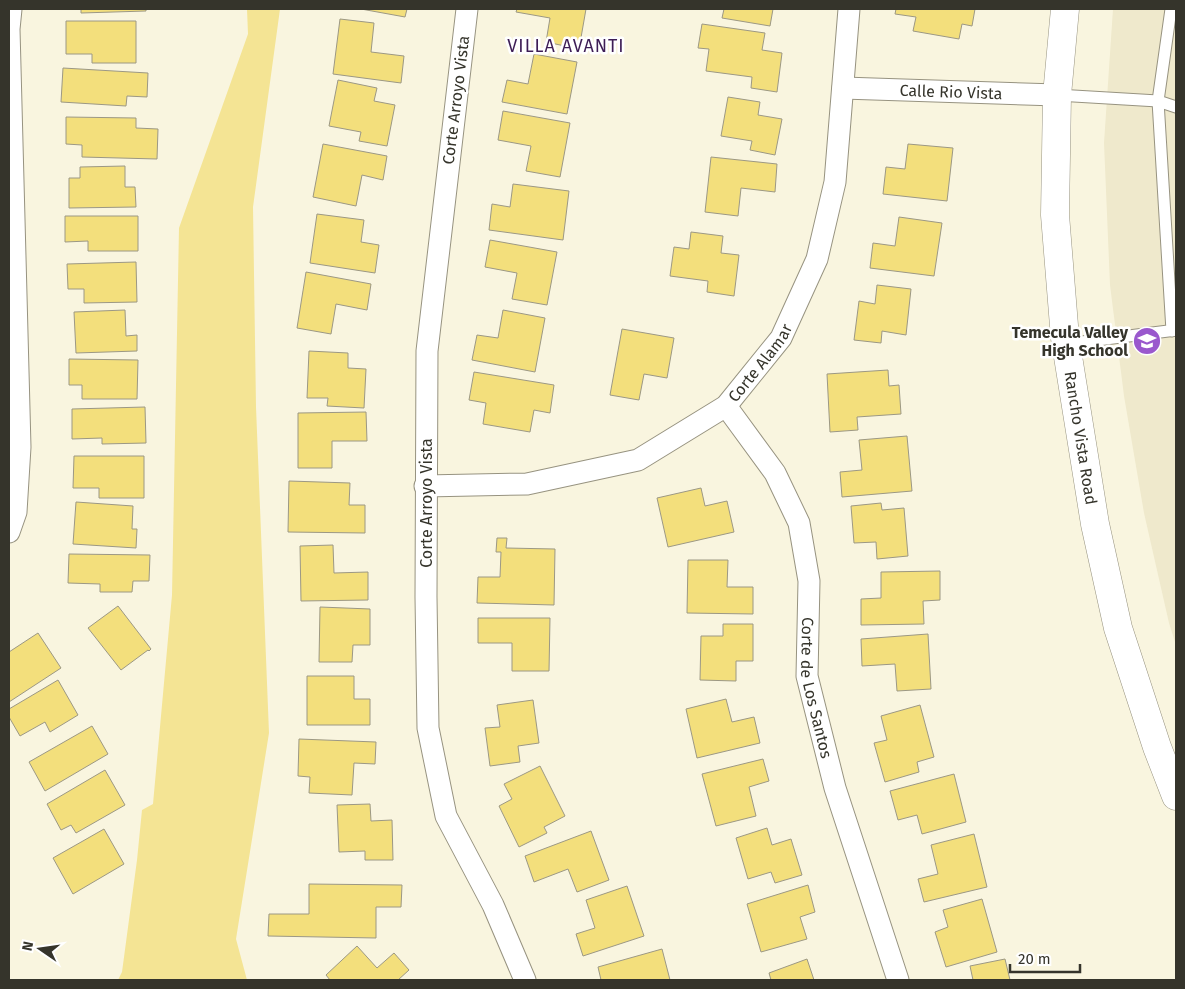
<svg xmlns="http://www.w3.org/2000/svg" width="1185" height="989" viewBox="0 0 1185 989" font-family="'Fira Sans',sans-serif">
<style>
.built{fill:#efe9cc}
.green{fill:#f4e494}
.building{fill:#f3df7c;stroke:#9c9884}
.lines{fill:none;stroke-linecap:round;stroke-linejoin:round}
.service-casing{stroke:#979380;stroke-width:13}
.minor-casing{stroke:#979380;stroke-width:23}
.secondary-casing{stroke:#979380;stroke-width:29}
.service{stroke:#fff;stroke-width:11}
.minor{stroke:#fff;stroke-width:21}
.secondary{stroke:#fff;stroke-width:28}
.labels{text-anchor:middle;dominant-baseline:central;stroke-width:5;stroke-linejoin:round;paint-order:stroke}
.street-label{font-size:16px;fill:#35342b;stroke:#fff}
.poi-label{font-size:16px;font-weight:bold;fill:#35342b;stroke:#fff;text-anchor:end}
.neighbourhood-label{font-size:18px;letter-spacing:1px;fill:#3d1d55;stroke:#fff}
</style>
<rect width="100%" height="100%" fill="#f9f5df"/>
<polygon class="built" points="1113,9 1176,9 1176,645 1169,623 1144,513 1124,396 1110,285 1104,143"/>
<polygon class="green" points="247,9 280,9 253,207 256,407 269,733 236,939 247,980 118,980 122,972 137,860 142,810 153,804 172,595 179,228 248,34"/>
<g class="building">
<polygon points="81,9 146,9 146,11 81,13"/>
<polygon points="361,9 407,9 405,17"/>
<polygon points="517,9 586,9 579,49 546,42 550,18 516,12"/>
<polygon points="724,9 773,9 770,26 722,18"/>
<polygon points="896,9 975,9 972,26 962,24 959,39 913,31 916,17 895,14"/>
<polygon points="340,19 374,23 371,52 404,56 401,83 333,74"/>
<polygon points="66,21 136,21 136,63 92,63 92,54 66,54"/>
<polygon points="702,24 765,33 762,50 782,53 777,92 751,88 752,77 706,71 709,49 698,48"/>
<polygon points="534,54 577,62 567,114 502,102 507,80 528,84"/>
<polygon points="63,68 148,73 147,97 127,96 126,106 61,102"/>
<polygon points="338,80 377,88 374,101 395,105 387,146 359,141 361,132 329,126"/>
<polygon points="728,97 760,102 758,115 782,119 775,155 750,150 752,141 721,136"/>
<polygon points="503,111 570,123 560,177 526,171 531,146 498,140"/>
<polygon points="66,117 136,118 136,128 158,129 157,159 82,157 82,145 66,144"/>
<polygon points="323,144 387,156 383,180 362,175 356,206 313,197"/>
<polygon points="908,144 953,148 947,201 883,194 886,167 905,169"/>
<polygon points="711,157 777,164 775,192 741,188 738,216 705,212"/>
<polygon points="125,166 125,187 135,187 136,207 69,208 69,178 80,178 80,167"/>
<polygon points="513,184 569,191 563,240 489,230 492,204 510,207"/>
<polygon points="317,214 364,220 361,242 379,245 375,273 310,263"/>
<polygon points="65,216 138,216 138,251 88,251 88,241 65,242"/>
<polygon points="899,217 942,223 934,276 870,268 873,243 895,246"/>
<polygon points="691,232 723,236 721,253 739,255 734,296 707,292 708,281 670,276 674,247 689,249"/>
<polygon points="490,240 557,252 547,305 512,299 517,273 485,267"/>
<polygon points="136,262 137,302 84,303 84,289 68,289 67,264"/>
<polygon points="306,272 371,284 367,310 336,304 331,334 297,328"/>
<polygon points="877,285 911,289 906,335 882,331 881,343 854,340 859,301 875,304"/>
<polygon points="125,310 126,336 137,335 137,351 76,353 74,312"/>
<polygon points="503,310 545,318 535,372 472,360 477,335 498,338"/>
<polygon points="622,329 674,338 667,378 644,374 639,400 610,395"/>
<polygon points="309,351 348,353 348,368 366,369 364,408 327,406 328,398 307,398"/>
<polygon points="69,359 138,360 137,399 82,399 82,385 69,385"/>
<polygon points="888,370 889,386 899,385 901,414 857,417 858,430 830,432 827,374"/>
<polygon points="474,372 554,385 550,413 534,410 530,432 483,424 486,403 469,400"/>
<polygon points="145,407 146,443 102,444 102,438 72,439 72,409"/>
<polygon points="366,412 367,441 332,441 332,468 298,468 298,413"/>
<polygon points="907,436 912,491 842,497 840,472 862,470 859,440"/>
<polygon points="74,456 144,456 144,498 99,498 99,488 73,488"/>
<polygon points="289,481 350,483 349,505 365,505 365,533 288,532"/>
<polygon points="701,488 705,506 727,501 734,532 668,547 657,498"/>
<polygon points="76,502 133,506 132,529 137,529 136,548 73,544"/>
<polygon points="881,503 882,510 904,508 908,556 877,559 876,542 854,543 851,506"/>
<polygon points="497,538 507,538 506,548 555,549 554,605 477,603 478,577 500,577 501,552 496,552"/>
<polygon points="333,545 334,573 368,572 368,600 301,601 300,546"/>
<polygon points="69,554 150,555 149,581 133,581 132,592 100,592 100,584 68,583"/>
<polygon points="688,560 728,560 727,587 753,587 753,614 687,613"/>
<polygon points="940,571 940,600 923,601 924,624 861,625 861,599 881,598 881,572"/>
<polygon points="118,606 151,649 149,651 148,650 121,670 88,628"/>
<polygon points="320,607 370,609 370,645 353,645 352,662 319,662"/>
<polygon points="478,618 550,618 549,671 512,671 512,643 478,643"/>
<polygon points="723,624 753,624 753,661 736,661 736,681 700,680 701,636 723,636"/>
<polygon points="38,633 61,668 9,702 9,652"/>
<polygon points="928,634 931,689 897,691 895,664 862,666 861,639"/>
<polygon points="307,676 354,676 354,699 370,699 370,725 307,725"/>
<polygon points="58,680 78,715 50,732 45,722 20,736 9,717 9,709"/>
<polygon points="726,699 732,722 754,717 760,743 697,758 686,709"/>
<polygon points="533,700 539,743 518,746 520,762 490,766 485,728 500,727 497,705"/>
<polygon points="920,705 934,757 917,762 919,772 885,782 874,743 887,740 881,716"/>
<polygon points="92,726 108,754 45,791 29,762"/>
<polygon points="299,739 376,742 375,764 354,763 352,795 309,793 310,777 298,776"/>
<polygon points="763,759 769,781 749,787 756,816 716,826 702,774"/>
<polygon points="540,766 565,816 544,827 547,833 519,847 499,806 512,799 504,784"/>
<polygon points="105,770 125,805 76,833 71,825 61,830 47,804"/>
<polygon points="954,774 966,822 922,834 917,815 898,820 890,791"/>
<polygon points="370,804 371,821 392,820 393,860 365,860 365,851 339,852 337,805"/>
<polygon points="767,828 772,845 791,839 802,875 775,883 771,872 748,879 736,838"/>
<polygon points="104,829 124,864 73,894 53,858"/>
<polygon points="591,831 609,880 577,892 568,869 534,882 525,856"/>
<polygon points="974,834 987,887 924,902 918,879 938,874 931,845"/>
<polygon points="309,884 402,885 401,907 376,907 376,938 268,936 269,914 309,914"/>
<polygon points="808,885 815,912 800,917 807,939 761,952 747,904"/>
<polygon points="627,886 644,936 583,956 576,934 595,928 586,900"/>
<polygon points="982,899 997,952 946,967 935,932 948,927 943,910"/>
<polygon points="357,946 377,968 394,953 409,970 398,980 330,980 326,975"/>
<polygon points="662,949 670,980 601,980 598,967"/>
<polygon points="807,959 814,980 771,980 769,973"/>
<polygon points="1005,959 1010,980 973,980 970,966"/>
</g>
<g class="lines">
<defs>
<g id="service">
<polyline points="1171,9 1158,101 1172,331"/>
<polyline points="1057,95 1158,101 1176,107"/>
<polyline points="1066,344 1176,330"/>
</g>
<g id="minor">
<polyline points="467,9 427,351 426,597 428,728 446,816 493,905 525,980"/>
<path id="s1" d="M 843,88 L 1057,95"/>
<path id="s2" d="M 726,406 L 775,473 L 799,523 L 809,581 L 807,676 L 835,788 L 898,980"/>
<path id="s3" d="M 425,486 L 527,484 L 638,460 L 726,406 L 781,338 L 817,259 L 835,182 L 849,9"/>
<polyline points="9,532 16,512 20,447 9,29 11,9"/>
</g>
<g id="secondary">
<path id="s4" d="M 1065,9 L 1057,95 L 1055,215 L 1065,338 L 1095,524 L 1118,628 L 1157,747 L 1176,796"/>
</g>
</defs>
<use href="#service" class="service-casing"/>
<use href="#minor" class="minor-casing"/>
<use href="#secondary" class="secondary-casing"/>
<use href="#service" class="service"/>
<use href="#minor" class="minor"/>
<use href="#secondary" class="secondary"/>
</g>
<defs>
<symbol id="school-disc" viewBox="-11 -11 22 22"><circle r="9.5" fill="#9a58cd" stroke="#fff"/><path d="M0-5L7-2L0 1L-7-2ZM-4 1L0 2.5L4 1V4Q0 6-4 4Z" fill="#fff"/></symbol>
</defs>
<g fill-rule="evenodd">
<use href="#school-disc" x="1131" y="325" width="32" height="32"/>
</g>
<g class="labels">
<g class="street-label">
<text stroke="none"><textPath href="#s1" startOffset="108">Calle Rio Vista</textPath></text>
<text transform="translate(456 100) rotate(-83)">Corte Arroyo Vista</text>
<text stroke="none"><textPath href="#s3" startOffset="374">Corte Alamar</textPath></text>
<text stroke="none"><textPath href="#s4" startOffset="431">Rancho Vista Road</textPath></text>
<text transform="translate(426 503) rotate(-90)">Corte Arroyo Vista</text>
<text stroke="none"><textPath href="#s2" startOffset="305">Corte de Los Santos</textPath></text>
</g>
<g class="poi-label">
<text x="1128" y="332">Temecula Valley<tspan x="1128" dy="18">High School</tspan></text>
</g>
<g class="neighbourhood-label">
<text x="566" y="46">VILLA AVANTI</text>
</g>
</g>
<rect width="1185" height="989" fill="none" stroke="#35342b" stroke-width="20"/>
<g transform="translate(40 949) rotate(283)" stroke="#ffffff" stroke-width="4" paint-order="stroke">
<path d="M0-4L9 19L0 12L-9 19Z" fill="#35342b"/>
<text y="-8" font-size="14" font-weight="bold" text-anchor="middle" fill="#35342b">N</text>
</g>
<path d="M1010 964v8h70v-8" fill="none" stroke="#35342b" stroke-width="2.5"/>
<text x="1018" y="964" font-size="15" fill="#35342b" stroke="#ffffff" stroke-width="4" paint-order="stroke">20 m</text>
</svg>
